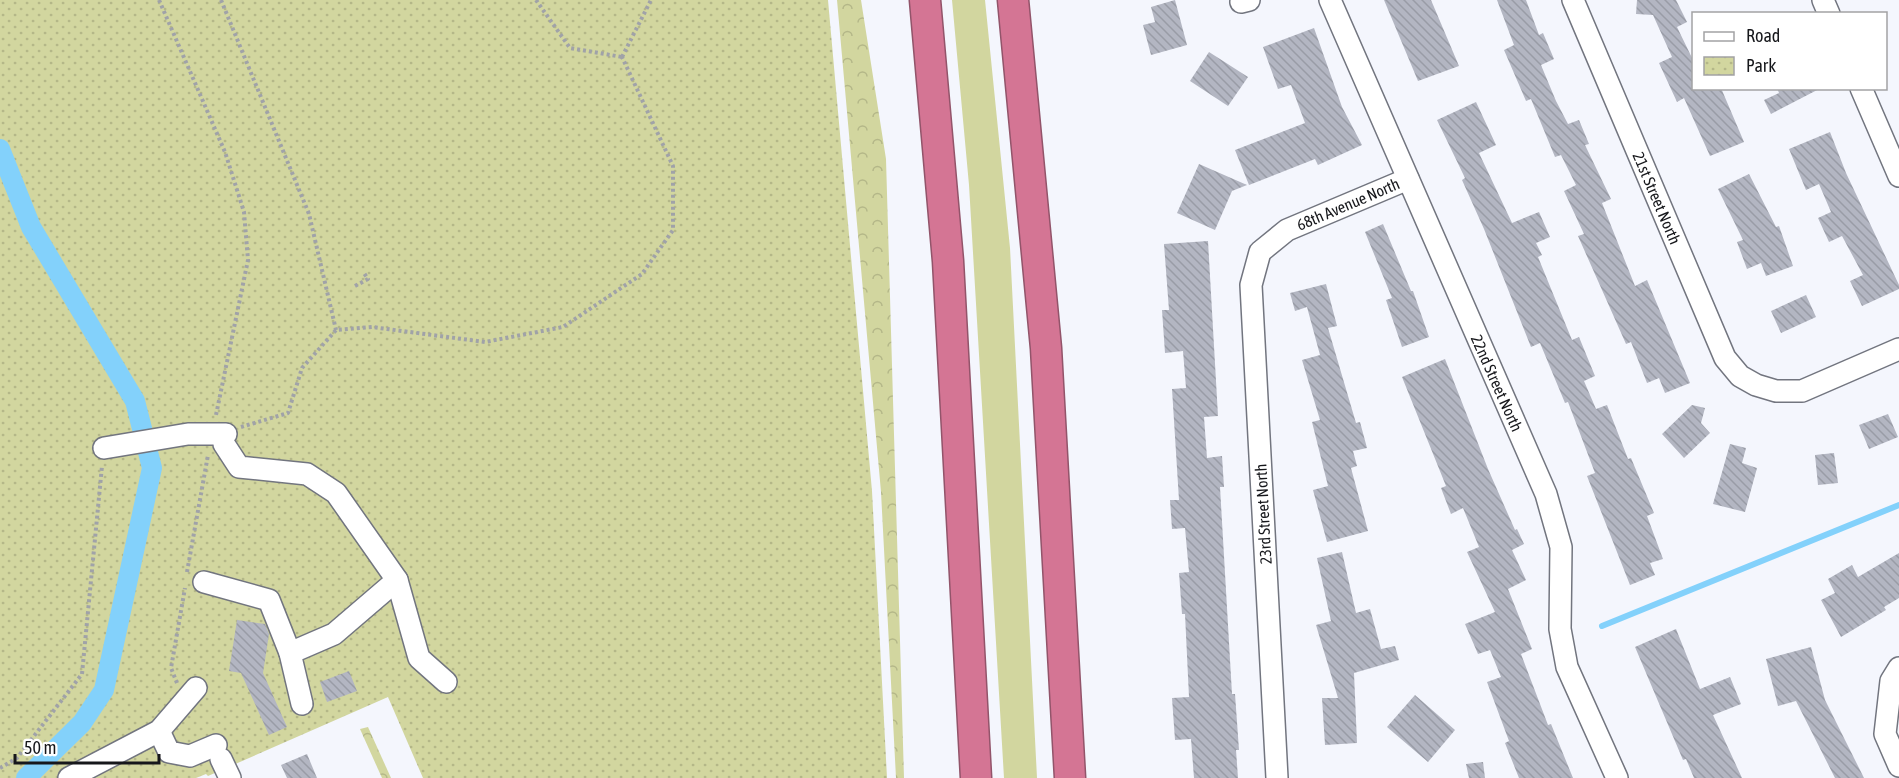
<svg xmlns="http://www.w3.org/2000/svg" width="1899" height="778" viewBox="0 0 1899 778" font-family="'Asap Condensed',sans-serif">
<style>
.grass{fill:#d2d69f}
.forest{fill:url(#forest-crowns)}
.park{fill:url(#park-dots)}
.lines{fill:none;stroke-linecap:round;stroke-linejoin:round}
.stream{stroke:#83d1fb;stroke-width:6}
.canal{stroke:#83d1fb;stroke-width:20}
.building{fill:url(#building-back-hatch)}
.minor-casing{stroke:#72757f;stroke-width:24}
.highway-casing{stroke:#92546a;stroke-width:33}
.path{stroke:#a0a2a8;stroke-width:4;stroke-dasharray:3 3;stroke-linecap:butt}
.minor{stroke:#fff;stroke-width:21}
.highway{stroke:#d47594;stroke-width:30}
.labels{text-anchor:middle;dominant-baseline:central;stroke-width:4.5;stroke-linejoin:round;paint-order:stroke}
.street-label{font-size:16px;fill:#16171b;stroke:#fff}
</style>
<defs>
<pattern id="forest-crowns" width="20" height="18" patternUnits="userSpaceOnUse" patternTransform="scale(1.5)"><rect width="20" height="18" fill="#d2d69f"/><path d="M2 6a3 3 0 1 1 6 0M12 15a3 3 0 1 1 6 0" fill="none" stroke="#b4b788"/></pattern>
<pattern id="park-dots" width="8" height="8" patternUnits="userSpaceOnUse" patternTransform="scale(1.5)"><rect width="8" height="8" fill="#d2d69f"/><path d="M2 2h.1M6 6h.1" fill="none" stroke="#b4b788" stroke-width="1.8" stroke-linecap="round"/></pattern>
<pattern id="building-back-hatch" width="6" height="6" patternUnits="userSpaceOnUse" patternTransform="scale(1.5)"><rect width="6" height="6" fill="#b3b6c2"/><path d="M-1 5l2 2M0 0l6 6M5-1l2 2" fill="none" stroke="#999ca6"/></pattern>
</defs>
<rect width="100%" height="100%" fill="#f4f6fd"/>
<polygon class="grass" points="952,0 985,0 1010,248 1037,778 1004,778 969,185"/>
<g class="forest">
<polygon points="837,0 861,0 886,159 904,778 896,778 881,492"/>
<polygon points="368,727 391,778 382,778 360,729"/>
</g>
<polygon class="park" points="0,0 828,0 872,491 887,778 423,778 388,697 208,776 206,774 196,778 0,778"/>
<g class="lines">
<polyline class="stream" points="1602,626 1899,505"/>
<polyline class="canal" points="0,149 31,227 135,401 152,468 104,690 82,723 26,778"/>
</g>
<g class="building">
<polygon points="1175,0 1187,45 1151,55 1143,25 1155,22 1151,7"/>
<polygon points="1384,0 1431,0 1459,66 1418,81"/>
<polygon points="1497,0 1526,0 1539,35 1543,33 1554,59 1541,65 1556,101 1568,124 1579,120 1589,144 1585,145 1611,199 1602,203 1635,286 1647,280 1690,383 1665,393 1659,378 1647,383 1631,342 1626,344 1578,236 1584,234 1564,191 1576,185 1561,155 1555,157 1531,99 1526,101 1504,50 1514,45"/>
<polygon points="1637,0 1676,0 1687,22 1677,27 1694,62 1694,88 1721,88 1744,142 1710,156 1684,98 1677,102 1659,63 1672,57 1653,15 1636,14"/>
<polygon points="1314,28 1342,107 1362,145 1318,165 1315,159 1249,185 1235,150 1305,123 1291,85 1278,89 1263,47"/>
<polygon points="1209,52 1248,77 1228,106 1190,81"/>
<polygon points="1777,88 1821,88 1771,114 1764,100 1779,93"/>
<polygon points="1476,102 1496,145 1479,153 1512,223 1539,212 1550,237 1536,243 1542,255 1538,257 1572,340 1579,337 1595,376 1584,381 1596,409 1607,405 1628,459 1631,458 1654,513 1647,516 1663,559 1650,563 1655,575 1630,585 1587,476 1595,473 1568,402 1565,403 1540,343 1531,347 1484,229 1462,180 1465,178 1437,120"/>
<polygon points="1830,132 1846,173 1899,285 1899,289 1862,306 1850,281 1863,275 1842,236 1829,242 1818,218 1831,212 1819,184 1806,190 1789,149"/>
<polygon points="1199,164 1247,185 1232,191 1215,230 1177,213"/>
<polygon points="1749,174 1776,227 1779,226 1793,266 1766,276 1761,263 1747,269 1737,242 1743,240 1718,189"/>
<polygon points="1383,224 1411,291 1413,291 1429,337 1402,347 1386,300 1392,298 1365,232"/>
<polygon points="1208,241 1218,416 1204,417 1207,458 1222,456 1224,487 1220,487 1232,694 1235,694 1239,750 1236,750 1238,778 1194,778 1191,739 1175,740 1172,698 1189,697 1185,614 1182,614 1179,573 1189,572 1185,528 1172,529 1170,500 1179,500 1172,389 1186,388 1183,351 1165,353 1162,310 1169,310 1164,244"/>
<polygon points="1326,284 1337,326 1328,328 1356,423 1360,422 1367,448 1353,451 1357,466 1351,468 1368,531 1327,542 1313,490 1328,486 1312,422 1320,420 1302,360 1320,355 1307,307 1295,311 1290,293"/>
<polygon points="1806,295 1816,317 1781,333 1771,311"/>
<polygon points="1445,359 1488,469 1515,530 1517,529 1524,544 1512,550 1526,580 1508,589 1532,649 1521,654 1548,725 1551,724 1573,778 1519,778 1505,743 1509,741 1487,682 1501,677 1490,650 1478,654 1465,624 1495,612 1467,552 1479,547 1463,508 1451,514 1441,488 1446,486 1402,377"/>
<polygon points="1692,405 1705,408 1701,423 1710,433 1684,458 1662,434"/>
<polygon points="1888,414 1898,437 1869,449 1859,425"/>
<polygon points="1730,444 1746,448 1742,463 1757,468 1745,512 1713,504"/>
<polygon points="1834,453 1838,483 1818,485 1815,455"/>
<polygon points="1342,552 1356,613 1370,609 1381,649 1395,646 1399,660 1354,673 1357,743 1325,745 1322,698 1338,698 1316,625 1331,621 1317,558"/>
<polygon points="1899,553 1899,598 1884,607 1886,610 1841,637 1821,600 1835,593 1828,579 1852,565 1858,577"/>
<polygon points="237,620 265,624 269,634 263,673 287,727 269,735 241,673 229,671"/>
<polygon points="1676,629 1700,689 1730,677 1741,704 1713,715 1742,778 1694,778 1686,759 1683,760 1635,647"/>
<polygon points="1811,647 1825,700 1864,778 1835,778 1796,701 1778,706 1766,659"/>
<polygon points="349,671 357,691 327,702 320,682"/>
<polygon points="1415,695 1455,730 1428,762 1387,727"/>
<polygon points="307,754 317,778 287,778 281,765"/>
<polygon points="1483,762 1485,778 1469,778 1466,764"/>
</g>
<g class="lines">
<defs>
<g id="minor">
<polyline points="1330,0 1546,494 1561,547 1560,629 1567,667 1617,778"/>
<polyline points="1573,0 1725,358 1740,376 1756,385 1776,391 1802,391 1899,349"/>
<polyline points="1823,0 1829,14"/>
<polyline points="1241,2 1249,0"/>
<polyline points="1861,88 1899,176"/>
<polyline points="224,444 239,467 307,474 336,493 397,580 419,658 446,682"/>
<polyline points="104,448 188,434 226,434"/>
<polyline points="204,582 269,600 290,653"/>
<polyline points="1899,668 1891,681 1885,734 1899,766"/>
<polyline points="302,704 290,653 334,634 397,580"/>
<polyline points="159,731 169,752 190,756 216,745"/>
<polyline points="221,759 230,778"/>
<polyline points="69,778 159,731 196,688"/>
<polyline points="1277,778 1251,285 1260,252 1287,230 1408,179"/>
</g>
<g id="highway">
<polyline points="925,0 948,261 976,778"/>
<polyline points="1013,0 1046,348 1070,778"/>
</g>
</defs>
<use href="#minor" class="minor-casing"/>
<use href="#highway" class="highway-casing"/>
<g class="path">
<polyline points="159,0 225,152 244,212 248,260 216,415"/>
<polyline points="221,0 309,214 336,330"/>
<polyline points="536,0 570,48 622,57"/>
<polyline points="622,57 651,0"/>
<polyline points="355,286 368,279 364,273"/>
<polyline points="241,427 288,413 302,368 336,330 372,327 485,342 563,327 642,274 673,230 673,166 622,57"/>
<polyline points="187,572 208,455"/>
<polyline points="177,683 171,668 185,588"/>
<polyline points="0,768 17,758 82,674 102,466"/>
</g>
<use href="#minor" class="minor"/>
<use href="#highway" class="highway"/>
</g>
<g class="labels">
<g class="street-label">
<text transform="translate(1657 198) rotate(67)">21st Street North</text>
<text transform="translate(1348 204) rotate(-23)">68th Avenue North</text>
<text transform="translate(1497 383) rotate(66)">22nd Street North</text>
<text transform="translate(1263 514) rotate(-93)">23rd Street North</text>
</g>
</g>
<rect x="1692" y="12" width="195" height="78" fill="#ffffff" stroke="#a2a2a4" stroke-width="1.5"/>
<rect x="1704" y="32" width="30" height="9" fill="#ffffff" stroke="#a2a2a4" stroke-width="1.5"/>
<text x="1746" y="42" font-size="18" fill="#16171b">Road</text>
<rect x="1704" y="57" width="30" height="18" fill="url(#park-dots)" stroke="#a2a2a4" stroke-width="1.5"/>
<text x="1746" y="72" font-size="18" fill="#16171b">Park</text>
<path d="M15 754v9h144v-9" fill="none" stroke="#16171b" stroke-width="3"/>
<text x="24" y="754" font-size="18" fill="#16171b" stroke="#ffffff" stroke-width="4.5" paint-order="stroke">50 m</text>
</svg>
